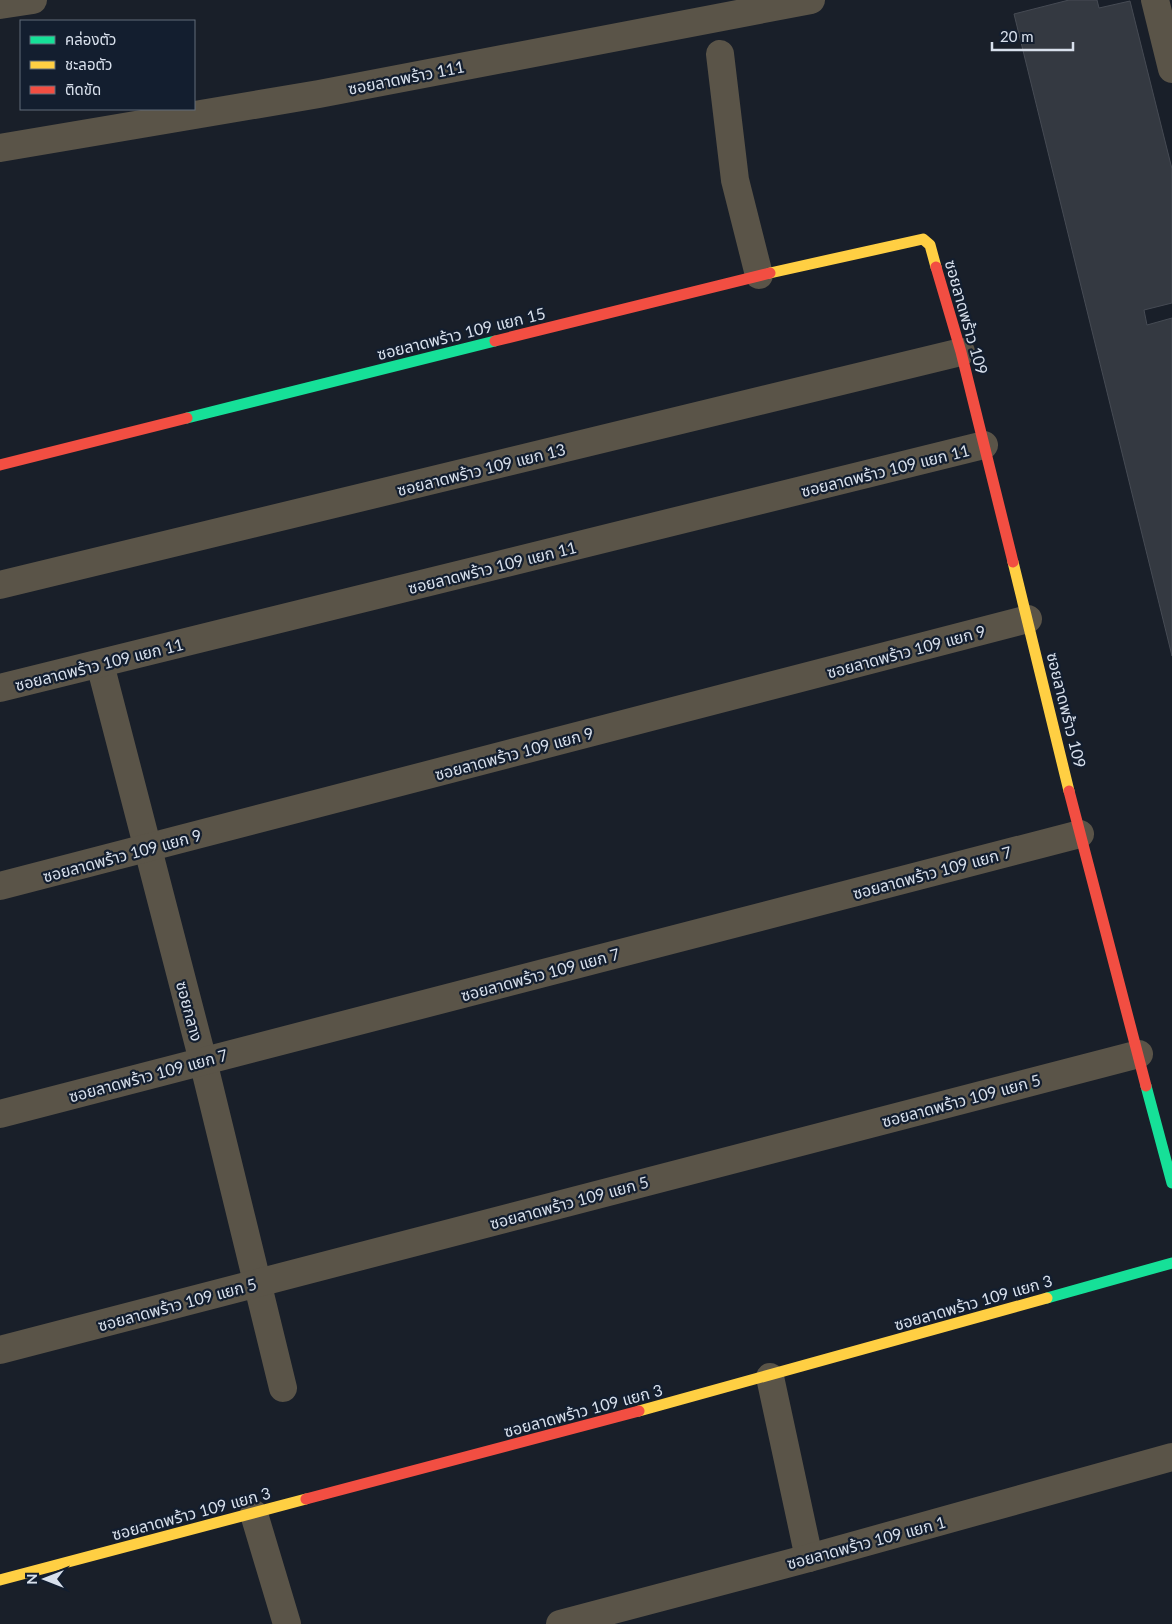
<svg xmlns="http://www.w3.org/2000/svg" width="1172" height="1624" viewBox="0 0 1172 1624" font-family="Lato,'Noto Sans Thai',sans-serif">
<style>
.building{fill:#343941;stroke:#464b54}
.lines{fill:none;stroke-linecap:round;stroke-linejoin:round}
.street{stroke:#5a5448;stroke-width:28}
.fast{stroke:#16e098;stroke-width:11}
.slow{stroke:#ffcf43;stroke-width:11}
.jam{stroke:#f24e42;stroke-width:11}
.labels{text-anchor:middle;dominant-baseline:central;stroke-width:4.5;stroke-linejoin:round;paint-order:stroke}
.street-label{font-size:16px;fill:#d8e0ec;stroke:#131e2f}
</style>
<rect width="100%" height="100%" fill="#191f29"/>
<polygon class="building" points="1069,0 1097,0 1099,8 1130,1 1172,169 1172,303 1144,310 1147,325 1172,318 1172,656 1014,14"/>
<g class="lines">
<g class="street">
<polyline points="1155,0 1172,69"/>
<polyline points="0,5 33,0"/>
<polyline points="720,54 735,180 759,275"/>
<polyline points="0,148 319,94 811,0"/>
<polyline points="0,585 961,352"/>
<polyline points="100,664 203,1061 283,1388"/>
<polyline points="0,688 984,445"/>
<polyline points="0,886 1028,619"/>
<polyline points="0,1114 1080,834"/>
<polyline points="0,1350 1139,1054"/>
<polyline points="770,1377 809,1558"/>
<polyline points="254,1514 287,1624"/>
<polyline points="560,1624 809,1558 1172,1457"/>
</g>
<g class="fast">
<polyline points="187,418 495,341"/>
<polyline points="1146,1086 1172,1183"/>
<polyline points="1047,1298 1172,1263"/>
</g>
<g class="slow">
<polyline points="770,273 923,239 930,245 936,267"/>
<polyline points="1013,562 1069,791"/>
<polyline points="639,1411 1047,1298"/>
<polyline points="0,1580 306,1499"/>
</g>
<g class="jam">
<polyline points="936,267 961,352 1013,562"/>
<polyline points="495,341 770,273"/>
<polyline points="0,465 187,418"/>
<polyline points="1069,791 1146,1086"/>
<polyline points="306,1499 639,1411"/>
</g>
</g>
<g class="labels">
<g class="street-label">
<text transform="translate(406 77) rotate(-11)">ซอยลาดพร้าว 111</text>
<text transform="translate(967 317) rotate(74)">ซอยลาดพร้าว 109</text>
<text transform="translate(461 333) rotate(-14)">ซอยลาดพร้าว 109 แยก 15</text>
<text transform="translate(481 469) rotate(-14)">ซอยลาดพร้าว 109 แยก 13</text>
<text transform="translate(885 470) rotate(-14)">ซอยลาดพร้าว 109 แยก 11</text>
<text transform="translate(492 567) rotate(-14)">ซอยลาดพร้าว 109 แยก 11</text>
<text transform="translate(906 651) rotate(-15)">ซอยลาดพร้าว 109 แยก 9</text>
<text transform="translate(99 664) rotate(-14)">ซอยลาดพร้าว 109 แยก 11</text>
<text transform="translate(1067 710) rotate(76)">ซอยลาดพร้าว 109</text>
<text transform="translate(514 753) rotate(-15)">ซอยลาดพร้าว 109 แยก 9</text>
<text transform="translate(122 855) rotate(-15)">ซอยลาดพร้าว 109 แยก 9</text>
<text transform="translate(932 872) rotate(-15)">ซอยลาดพร้าว 109 แยก 7</text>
<text transform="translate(540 974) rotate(-15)">ซอยลาดพร้าว 109 แยก 7</text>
<text transform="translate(190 1011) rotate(75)">ซอยกลาง</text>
<text transform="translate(148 1075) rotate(-15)">ซอยลาดพร้าว 109 แยก 7</text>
<text transform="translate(961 1100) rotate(-15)">ซอยลาดพร้าว 109 แยก 5</text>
<text transform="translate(569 1202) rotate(-15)">ซอยลาดพร้าว 109 แยก 5</text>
<text transform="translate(973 1302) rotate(-16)">ซอยลาดพร้าว 109 แยก 3</text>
<text transform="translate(177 1304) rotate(-15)">ซอยลาดพร้าว 109 แยก 5</text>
<text transform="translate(583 1410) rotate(-15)">ซอยลาดพร้าว 109 แยก 3</text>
<text transform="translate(191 1513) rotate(-15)">ซอยลาดพร้าว 109 แยก 3</text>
<text transform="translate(866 1542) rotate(-15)">ซอยลาดพร้าว 109 แยก 1</text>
</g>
</g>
<rect x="20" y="20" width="175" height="90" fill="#131e2f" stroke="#626c7b"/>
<rect x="30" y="36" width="25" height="8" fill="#16e098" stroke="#626c7b"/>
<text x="65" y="45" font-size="15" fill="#d8e0ec">คล่องตัว</text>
<rect x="30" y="61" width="25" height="8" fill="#ffcf43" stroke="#626c7b"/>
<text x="65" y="70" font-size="15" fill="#d8e0ec">ชะลอตัว</text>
<rect x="30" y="86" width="25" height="8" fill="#f24e42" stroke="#626c7b"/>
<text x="65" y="95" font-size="15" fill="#d8e0ec">ติดขัด</text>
<g transform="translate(45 1579) rotate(270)" stroke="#131e2f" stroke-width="4" paint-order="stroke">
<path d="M0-4L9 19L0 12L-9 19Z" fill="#d8e0ec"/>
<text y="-8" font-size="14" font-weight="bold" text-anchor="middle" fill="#d8e0ec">N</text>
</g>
<path d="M992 42v8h81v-8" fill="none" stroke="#d8e0ec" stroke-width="2.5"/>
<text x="1000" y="42" font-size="15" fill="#d8e0ec" stroke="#131e2f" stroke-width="4" paint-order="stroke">20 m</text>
</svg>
